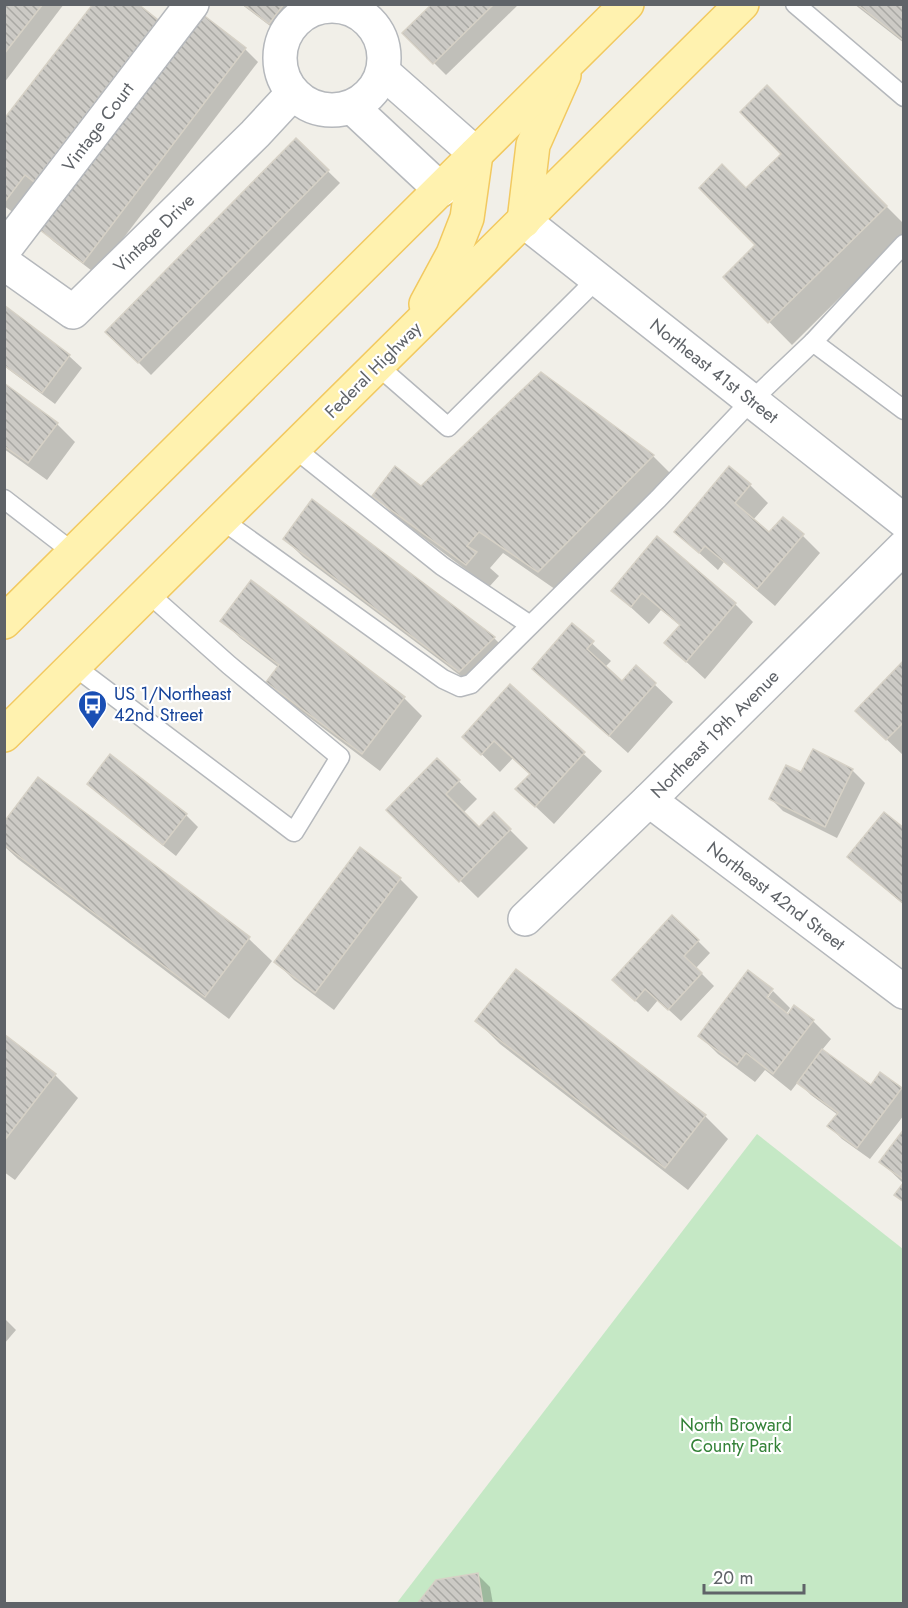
<svg xmlns="http://www.w3.org/2000/svg" width="908" height="1608" viewBox="0 0 908 1608" font-family="Jost,sans-serif">
<style>
.green{fill:#c5e8c5}
.shadow{fill:#0003}
.building{fill:url(#building-back-hatch);stroke:#d6d1c6;stroke-width:1.5}
.lines{fill:none;stroke-linecap:round;stroke-linejoin:round}
.service-casing{stroke:#b5b8bc;stroke-width:21}
.minor-casing{stroke:#b5b8bc;stroke-width:36}
.primary-casing{stroke:#f2c960;stroke-width:36}
.service{stroke:#fff;stroke-width:18}
.minor{stroke:#fff;stroke-width:33}
.primary{stroke:#fff2af;stroke-width:33}
.labels{text-anchor:middle;dominant-baseline:central;stroke-width:4.5;stroke-linejoin:round;paint-order:stroke}
.street-label{font-size:18px;fill:#5f6368;stroke:#fff}
.transit-label{font-size:18px;fill:#164399;stroke:#fff;text-anchor:start}
.park-label{font-size:18px;fill:#348238;stroke:#fff}
</style>
<defs>
<pattern id="building-back-hatch" width="6" height="6" patternUnits="userSpaceOnUse" patternTransform="scale(1.5)"><rect width="6" height="6" fill="#cccac5"/><path d="M-1 5l2 2M0 0l6 6M5-1l2 2" fill="none" stroke="#a9a8a4"/></pattern>
</defs>
<rect width="100%" height="100%" fill="#f1efe8"/>
<polygon class="green" points="757,1134 903,1249 903,1603 396,1604"/>
<g class="shadow">
<polygon points="4,4 64,4 4,83"/>
<polygon points="241,4 305,4 282,35"/>
<polygon points="434,4 519,4 446,75 404,33"/>
<polygon points="854,4 904,4 904,43"/>
<polygon points="202,16 245,49 258,62 96,274 53,241 41,229"/>
<polygon points="157,21 169,33 17,215 4,206 4,122"/>
<polygon points="767,87 904,224 904,234 792,345 725,277 757,245 783,154"/>
<polygon points="296,140 340,183 151,375 108,332"/>
<polygon points="4,307 69,356 82,368 55,404 4,366"/>
<polygon points="541,374 653,456 676,479 562,594 503,553 490,568 499,576 489,587 397,518 374,495 421,488"/>
<polygon points="4,384 57,424 75,442 47,480 4,449"/>
<polygon points="750,485 768,503 753,520 769,535 802,535 820,553 775,606 724,562 718,570 676,532"/>
<polygon points="658,538 735,604 753,622 705,679 666,643 681,626 661,610 649,624 613,591"/>
<polygon points="285,539 494,638 512,656 478,689 303,557"/>
<polygon points="222,620 404,698 422,716 380,771 286,700 268,682 279,668 240,638"/>
<polygon points="572,625 611,661 605,667 623,683 636,667 673,702 628,753 534,669"/>
<polygon points="904,662 904,756 857,711"/>
<polygon points="510,686 602,771 554,824 517,789 531,774 513,758 500,772 464,737"/>
<polygon points="437,760 477,799 463,813 479,830 510,830 528,848 478,898 388,810"/>
<polygon points="852,770 865,783 837,838 783,811 771,799"/>
<polygon points="38,779 249,939 272,961 229,1019 18,859 4,846 4,824"/>
<polygon points="89,784 186,815 198,827 176,856 101,796"/>
<polygon points="904,830 904,905 849,857"/>
<polygon points="360,849 400,879 418,897 334,1010 294,980 276,962"/>
<polygon points="698,941 710,953 696,968 714,986 681,1021 658,1000 648,1012 626,992"/>
<polygon points="748,972 773,990 770,990 763,1004 773,991 790,1008 786,1014 813,1021 831,1039 822,1050 871,1087 880,1074 904,1091 904,1115 870,1159 842,1139 829,1126 838,1115 811,1095 798,1082 791,1091 765,1070 755,1082 718,1054 700,1036"/>
<polygon points="477,1021 705,1116 728,1139 688,1190 500,1044"/>
<polygon points="4,1036 55,1075 78,1098 15,1180 4,1172"/>
<polygon points="904,1131 904,1184 881,1162"/>
<polygon points="4,1318 16,1330 4,1344"/>
<polygon points="478,1575 490,1587 493,1604 419,1604"/>
</g>
<g class="building">
<polygon points="4,4 43,4 4,54"/>
<polygon points="93,4 138,4 158,20 34,182 25,175 4,203 4,119"/>
<polygon points="243,4 284,4 269,24"/>
<polygon points="432,4 494,4 433,64 402,33"/>
<polygon points="857,4 904,4 904,41"/>
<polygon points="202,14 246,48 83,263 39,229"/>
<polygon points="767,85 887,206 768,323 723,277 755,245 699,188 722,164 746,188 781,154 740,112"/>
<polygon points="296,138 329,170 138,363 105,332"/>
<polygon points="4,305 70,355 42,393 4,365"/>
<polygon points="541,372 654,455 538,572 479,532 467,546 477,552 466,565 372,496 395,466 421,486"/>
<polygon points="4,383 58,423 28,463 4,446"/>
<polygon points="729,466 751,484 735,503 769,532 783,517 804,534 757,589 705,546 699,553 674,532"/>
<polygon points="312,499 495,637 459,672 283,539"/>
<polygon points="657,536 736,603 686,662 664,643 680,625 642,593 631,607 611,591"/>
<polygon points="251,580 405,697 362,754 266,682 279,665 220,621"/>
<polygon points="572,623 594,641 587,649 622,681 636,665 656,683 609,736 532,669"/>
<polygon points="904,660 904,722 886,740 855,711"/>
<polygon points="510,684 585,752 535,807 515,789 530,774 494,741 481,755 462,737"/>
<polygon points="813,749 853,769 825,827 769,799 786,765 801,772"/>
<polygon points="110,754 187,814 163,845 87,784"/>
<polygon points="437,758 460,780 446,794 479,827 494,812 511,829 459,882 386,810"/>
<polygon points="38,777 250,937 205,997 4,845 4,822"/>
<polygon points="884,812 904,828 904,904 847,857"/>
<polygon points="360,847 401,878 315,993 274,962"/>
<polygon points="672,915 699,940 684,956 702,973 668,1010 645,989 635,1001 612,980"/>
<polygon points="516,969 706,1115 665,1168 475,1021"/>
<polygon points="748,970 773,989 767,997 788,1014 794,1005 814,1020 773,1074 746,1053 737,1065 698,1036"/>
<polygon points="4,1034 56,1074 4,1141"/>
<polygon points="822,1049 871,1085 880,1072 902,1088 857,1148 827,1126 838,1113 797,1083"/>
<polygon points="904,1129 904,1180 879,1162"/>
<polygon points="904,1182 904,1202 894,1195"/>
<polygon points="478,1573 483,1604 417,1604 436,1580"/>
</g>
<g class="lines">
<defs>
<g id="service">
<polyline points="795,4 904,97"/>
<polyline points="813,342 904,244"/>
<polyline points="378,366 448,427 597,279"/>
<polyline points="294,448 442,566 530,625"/>
<polyline points="4,499 74,553"/>
<polyline points="222,520 443,679 460,687 471,684 658,499 751,401 813,342 904,410"/>
<polyline points="74,666 294,832 340,757 229,665 148,593"/>
</g>
<g id="minor">
<circle cx="332" cy="58" r="52"/>
<polyline points="383,72 476,154"/>
<polyline points="352,107 441,190"/>
<polyline points="524,221 904,521"/>
<polyline points="4,250 192,4"/>
<polyline points="4,263 73,312 255,134 293,93"/>
<polyline points="649,800 904,992"/>
<polyline points="525,919 649,800 904,547"/>
</g>
<g id="primary">
<polyline points="524,221 533,145 564,75"/>
<polyline points="426,304 453,254 467,218 476,154"/>
<polyline points="4,622 627,4"/>
<polyline points="4,735 742,4"/>
</g>
</defs>
<use href="#service" class="service-casing"/>
<use href="#minor" class="minor-casing"/>
<use href="#primary" class="primary-casing"/>
<use href="#service" class="service"/>
<use href="#minor" class="minor"/>
<use href="#primary" class="primary"/>
</g>
<defs>
<symbol id="bus-pin" viewBox="-11 -11 22 30"><path d="M0 17L-7.5 6A9.5 9.5 0 1 1 7.5 6Z" fill="#1a4fb4" stroke="#fff"/><path d="M-5-6H5V4H4V6H2V4H-2V6H-4V4H-5ZM-3.5-4V0h7V-4ZM-3.5 1.2v1.5H-2V1.2ZM2 1.2v1.5H3.5V1.2Z" fill="#fff"/></symbol>
</defs>
<g fill-rule="evenodd">
<use href="#bus-pin" x="76" y="688" width="33" height="45"/>
</g>
<g class="labels">
<g class="street-label">
<text transform="translate(98 127) rotate(-53)">Vintage Court</text>
<text transform="translate(154 233) rotate(-44)">Vintage Drive</text>
<text transform="translate(373 370) rotate(-45)">Federal Highway</text>
<text transform="translate(714 371) rotate(38)">Northeast 41st Street</text>
<text transform="translate(715 734) rotate(-45)">Northeast 19th Avenue</text>
<text transform="translate(776 896) rotate(37)">Northeast 42nd Street</text>
</g>
<g class="transit-label">
<text x="114" y="694">US 1/Northeast<tspan x="114" dy="21">42nd Street</tspan></text>
</g>
<g class="park-label">
<text x="736" y="1425">North Broward<tspan x="736" dy="21">County Park</tspan></text>
</g>
</g>
<rect width="908" height="1608" fill="none" stroke="#5f6368" stroke-width="12"/>
<path d="M704 1584v9h100v-9" fill="none" stroke="#5f6368" stroke-width="3"/>
<text x="713" y="1584" font-size="18" fill="#5f6368" stroke="#ffffff" stroke-width="4.5" paint-order="stroke">20 m</text>
</svg>
